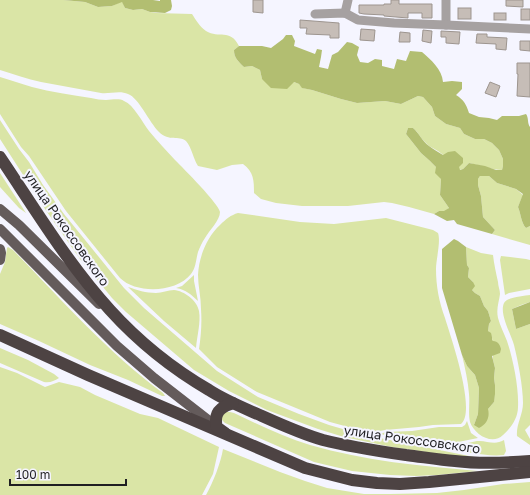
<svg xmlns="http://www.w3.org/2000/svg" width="530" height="495" viewBox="0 0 530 495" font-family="'Golos Text',sans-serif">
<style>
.green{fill:#dae5a6}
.forest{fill:#b2be71}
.building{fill:#c6bdb7;stroke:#9d958f}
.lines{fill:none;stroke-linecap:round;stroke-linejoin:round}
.street{stroke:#a6a1a1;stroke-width:9}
.primary{stroke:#645b5b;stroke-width:10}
.highway{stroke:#4d4343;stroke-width:12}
.labels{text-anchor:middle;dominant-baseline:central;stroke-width:4;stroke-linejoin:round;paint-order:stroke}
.street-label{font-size:13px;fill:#1f1f22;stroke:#f5f5ff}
</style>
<rect width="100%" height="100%" fill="#f5f5ff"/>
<g class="green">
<path d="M 0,0 L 63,0 L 85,2 L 98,7 L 112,6 L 122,1 L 125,8 L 133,10 L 142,9 L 150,12 L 156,13 L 192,14 C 196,20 200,27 206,31 C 219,39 230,28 239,46 L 234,50 C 234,58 238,61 244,67 L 252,66 L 260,70 L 262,79 L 294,82 L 299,84 L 303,88 L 312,90 L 341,99 L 357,103 L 385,101 L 401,104 L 418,96 L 423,97 L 432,107 L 435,116 L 446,124 L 460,128 L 464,134 L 475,139 L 484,139 L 492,143 L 499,150 L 503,159 L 503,166 L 502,170 C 492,170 480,165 469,163 L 463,169 L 459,170 L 459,167 L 438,151 L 429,146 L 422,139 L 417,132 L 413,128 L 408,128 L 406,134 L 421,153 L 430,161 L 436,167 L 441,179 L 440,195 L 449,208 L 444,212 L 439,211 L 434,214 L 409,207 L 392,203 L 384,202 L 348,206 L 302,206 L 276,203 L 261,199 L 254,193 C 254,181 254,172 243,164 L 232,165 L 217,170 L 198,166 C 193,158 192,148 186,141 C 179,135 169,142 159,132 C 149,122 139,98 128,94 C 120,90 110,94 101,93 C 81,89 61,86 41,82 C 27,79 14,74 0,70 Z"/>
<path d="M 0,77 C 11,80 21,84 32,87 C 51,92 72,95 91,98 C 96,99 101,100 106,100 C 112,100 119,98 124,101 C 134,105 142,122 149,131 C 157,141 166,150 175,160 C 183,168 219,204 220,212 C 220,220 209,231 205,238 C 202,242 200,247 198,252 C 196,259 196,268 191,274 C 176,293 136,294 120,278 L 66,211 L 29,156 L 21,147 L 0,114 Z"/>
<polygon points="0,120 19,149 29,162 43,185 64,214 124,288 144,308 217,371 258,397 299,414 329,425 360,434 479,458 453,456 392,447 344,437 318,429 267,410 229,391 194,370 126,312 112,298 80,259 45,209 0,139"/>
<polygon points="0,173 26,213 19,208 0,187"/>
<path d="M 480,176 L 489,176 L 497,183 L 516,189 L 523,195 L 518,207 C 521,214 521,223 526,228 L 530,226 L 530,245 L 492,234 L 495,230 L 483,217 L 481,196 L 478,185 L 478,179 Z"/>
<path d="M 238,213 L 300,222 L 334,224 L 386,218 L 433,230 L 438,233 C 441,241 436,260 436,269 C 436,286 439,302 445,318 C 450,335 477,411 461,424 L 433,425 L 419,427 L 385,430 L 375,432 L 363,431 L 330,422 L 257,392 L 217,367 L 199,349 C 201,336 202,322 201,309 C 201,297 198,286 198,275 C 199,256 207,237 220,225 C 226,219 231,215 238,213 Z"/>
<path d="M 8,247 L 13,250 C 61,299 107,352 163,393 L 165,396 L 162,396 L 128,380 L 90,365 L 39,341 L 0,324 L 0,274 L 5,262 L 7,248 Z"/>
<path d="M 466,247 L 481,253 L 493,255 C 494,264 496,273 498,282 C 498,286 500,290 500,294 C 499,302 496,309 498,318 C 500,326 504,333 507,341 C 513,359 519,388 518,407 C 518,418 511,428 503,435 C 492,446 474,434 470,422 C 468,413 470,403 469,394 C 468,381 465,368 462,355 L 467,366 L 475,375 L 479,388 L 478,414 L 474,425 L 494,402 L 495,385 L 494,378 L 495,368 L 493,360 L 492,337 L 488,331 L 489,324 L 491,321 L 488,311 L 484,306 L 480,296 L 475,293 L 472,290 L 473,282 L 468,277 L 469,268 L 467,265 Z"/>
<polygon points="501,256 526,259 530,260 530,289 509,293 505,295 500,260"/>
<path d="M 194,275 L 194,281 L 198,301 C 190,294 187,290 176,288 L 182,286 Z"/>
<path d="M 128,287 C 137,290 146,293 156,293 C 162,293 168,290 174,290 C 184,291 197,300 199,311 C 201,322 197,336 196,348 L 164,321 Z"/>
<path d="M 530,295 L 530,302 L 521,305 L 512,309 L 516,329 L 530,324 L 530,425 L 525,430 L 530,439 L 530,445 L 517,436 C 516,424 523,415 523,403 C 523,387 518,361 514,345 C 511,334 499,314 504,303 C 507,297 524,296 530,295 Z"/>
<path d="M 0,348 L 28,360 L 54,374 L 59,378 C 54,381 50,383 44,382 L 0,363 Z"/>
<polygon points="0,367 17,373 45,387 59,382 80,387 95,395 140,414 158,418 219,447 213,474 202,495 0,495"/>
<path d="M 226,412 L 230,412 L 234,413 C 259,425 284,437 310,445 C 365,461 421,466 478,471 L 437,475 L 416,476 L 390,475 L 352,471 L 314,462 L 225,423 L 222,420 L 221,416 Z"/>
<polygon points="467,421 471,433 478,438 443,445 417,442 380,434 386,432 412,431 439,427 462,427 465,425"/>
<path d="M 504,440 L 506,451 L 504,455 C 486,457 463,451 445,448 L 477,441 C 487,440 494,446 504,440 Z"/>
<path d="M 223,449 L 280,472 L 305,481 L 327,488 L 364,494 L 390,494 L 437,493 L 464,490 L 503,484 L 530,482 L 530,495 L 206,495 C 213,483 221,462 223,449 Z"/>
</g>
<g class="forest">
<polygon points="63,0 153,0 160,1 160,0 171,0 172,6 171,10 165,13 150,12 142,9 133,10 125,8 122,2 112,6 98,7 85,2"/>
<path d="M 286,35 L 292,35 L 295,41 L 294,46 L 315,54 L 317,49 L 322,50 L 321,57 L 319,67 L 328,69 L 332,55 L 338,52 L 347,42 L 352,43 L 359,47 L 357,55 L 360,62 L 368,63 L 375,59 L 382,60 L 382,66 L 394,69 L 397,59 L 406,61 L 410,51 L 422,52 C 431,60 442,69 443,82 L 452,81 L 462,82 L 462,89 L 456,95 C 464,100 466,104 469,113 L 479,117 L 489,118 L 497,120 L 502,116 L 519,116 L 526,114 C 529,118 527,123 530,127 L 530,226 L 526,228 C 521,223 521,214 518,207 L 523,194 L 516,189 L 497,183 L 489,176 L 480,176 L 478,179 L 478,185 L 481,196 L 483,217 L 495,230 L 492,234 L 457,224 L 454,220 L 447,221 L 434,214 L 439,211 L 444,211 L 449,208 L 440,195 L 441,179 L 435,173 L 436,167 L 430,161 L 421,153 L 406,134 L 408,128 L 413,128 C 419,133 422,141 429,146 C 433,149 438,152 443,155 L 448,152 L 455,151 L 463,158 L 463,163 L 459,167 L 460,170 L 463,169 L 469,163 L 485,166 L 496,170 L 502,170 L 503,166 L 503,159 L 499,150 L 492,143 L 484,139 L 475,139 L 464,134 L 460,128 L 446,124 L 435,116 L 432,107 L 423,97 L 418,96 L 401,104 L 385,101 L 357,103 L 341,99 L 312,90 L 302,88 L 299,84 L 294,82 L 287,89 L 271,88 L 262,79 L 260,70 L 252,66 L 244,67 C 238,61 234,58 234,50 L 239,46 L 262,46 L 271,48 L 283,39 Z"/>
<path d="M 454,239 L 458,241 L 466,247 L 467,265 L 469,268 L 468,277 L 473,282 L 475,286 L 472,290 L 475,293 L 480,296 L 484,306 L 488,311 L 491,321 L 489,324 L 488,331 L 491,333 L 492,337 L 492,340 L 493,341 C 498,341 500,345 501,349 L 500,353 L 492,356 L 495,368 L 494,378 L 495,385 L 495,394 L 494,402 L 488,409 C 490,417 487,424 479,428 L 474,425 L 478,414 L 479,388 L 475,375 L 467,366 L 462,355 L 442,288 L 442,249 Z"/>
<polygon points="530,302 530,324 516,329 512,309"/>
</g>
<g class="building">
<polygon points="253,0 263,0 263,13 253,12"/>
<polygon points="391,0 399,0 399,4 432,4 432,18 422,18 422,13 408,13 408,18 384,16 384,15 364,14 359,13 359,5 384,5 384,4 391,4"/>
<polygon points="506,0 523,0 523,7 506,6"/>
<rect x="458" y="8" width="13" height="11"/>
<rect x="521" y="9" width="9" height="11"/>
<rect x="494" y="13" width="12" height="7"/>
<polygon points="300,20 339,23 339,38 330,38 330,35 306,34 307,28 300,28"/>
<polygon points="361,29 375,30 374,41 360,40"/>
<polygon points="423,30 432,31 431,43 422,41"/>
<polygon points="441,31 460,32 459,44 446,43 446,37 441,37"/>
<polygon points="400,32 410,33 410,42 399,42"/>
<polygon points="477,34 487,34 487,37 507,38 506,50 496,49 496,44 476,43"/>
<polygon points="520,41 530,41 530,51 520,50"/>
<polygon points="517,63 530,63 530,97 517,96 518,74 517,74"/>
<polygon points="490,82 500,86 496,97 485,93"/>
</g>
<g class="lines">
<g class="street">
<polyline points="446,0 446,25"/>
<polyline points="345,13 348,0"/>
<polyline points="315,14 345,13 358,20 394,23 446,25 530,29"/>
</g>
<g class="primary">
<polyline points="0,209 19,225 99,304"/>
<polyline points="0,229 117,346 154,378 217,427"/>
<polyline points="0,249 1,253 0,260"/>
</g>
<g class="highway">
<path d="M 0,157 C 35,209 68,264 110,310 C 139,342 173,369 209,390 C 226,401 244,408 262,416 C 282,425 302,434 323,440 C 350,447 378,451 406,455 C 423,457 439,460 455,461 C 480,464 505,463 530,461"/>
<polyline points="0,335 88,375 305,468 352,480 377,483 400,484 429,482 530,472"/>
<path d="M 225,433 C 222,431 219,429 217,427 C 216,425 216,422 216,420 C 216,410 224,406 233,403"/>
</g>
</g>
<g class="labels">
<g class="street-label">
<text transform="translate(67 228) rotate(55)">улица Рокоссовского</text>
<text transform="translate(412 439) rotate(8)">улица Рокоссовского</text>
</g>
</g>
<path d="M10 479v6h116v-6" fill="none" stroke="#1f1f22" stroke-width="2"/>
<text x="16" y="479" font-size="12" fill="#1f1f22" stroke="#f5f5ff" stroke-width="3" paint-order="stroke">100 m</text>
</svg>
